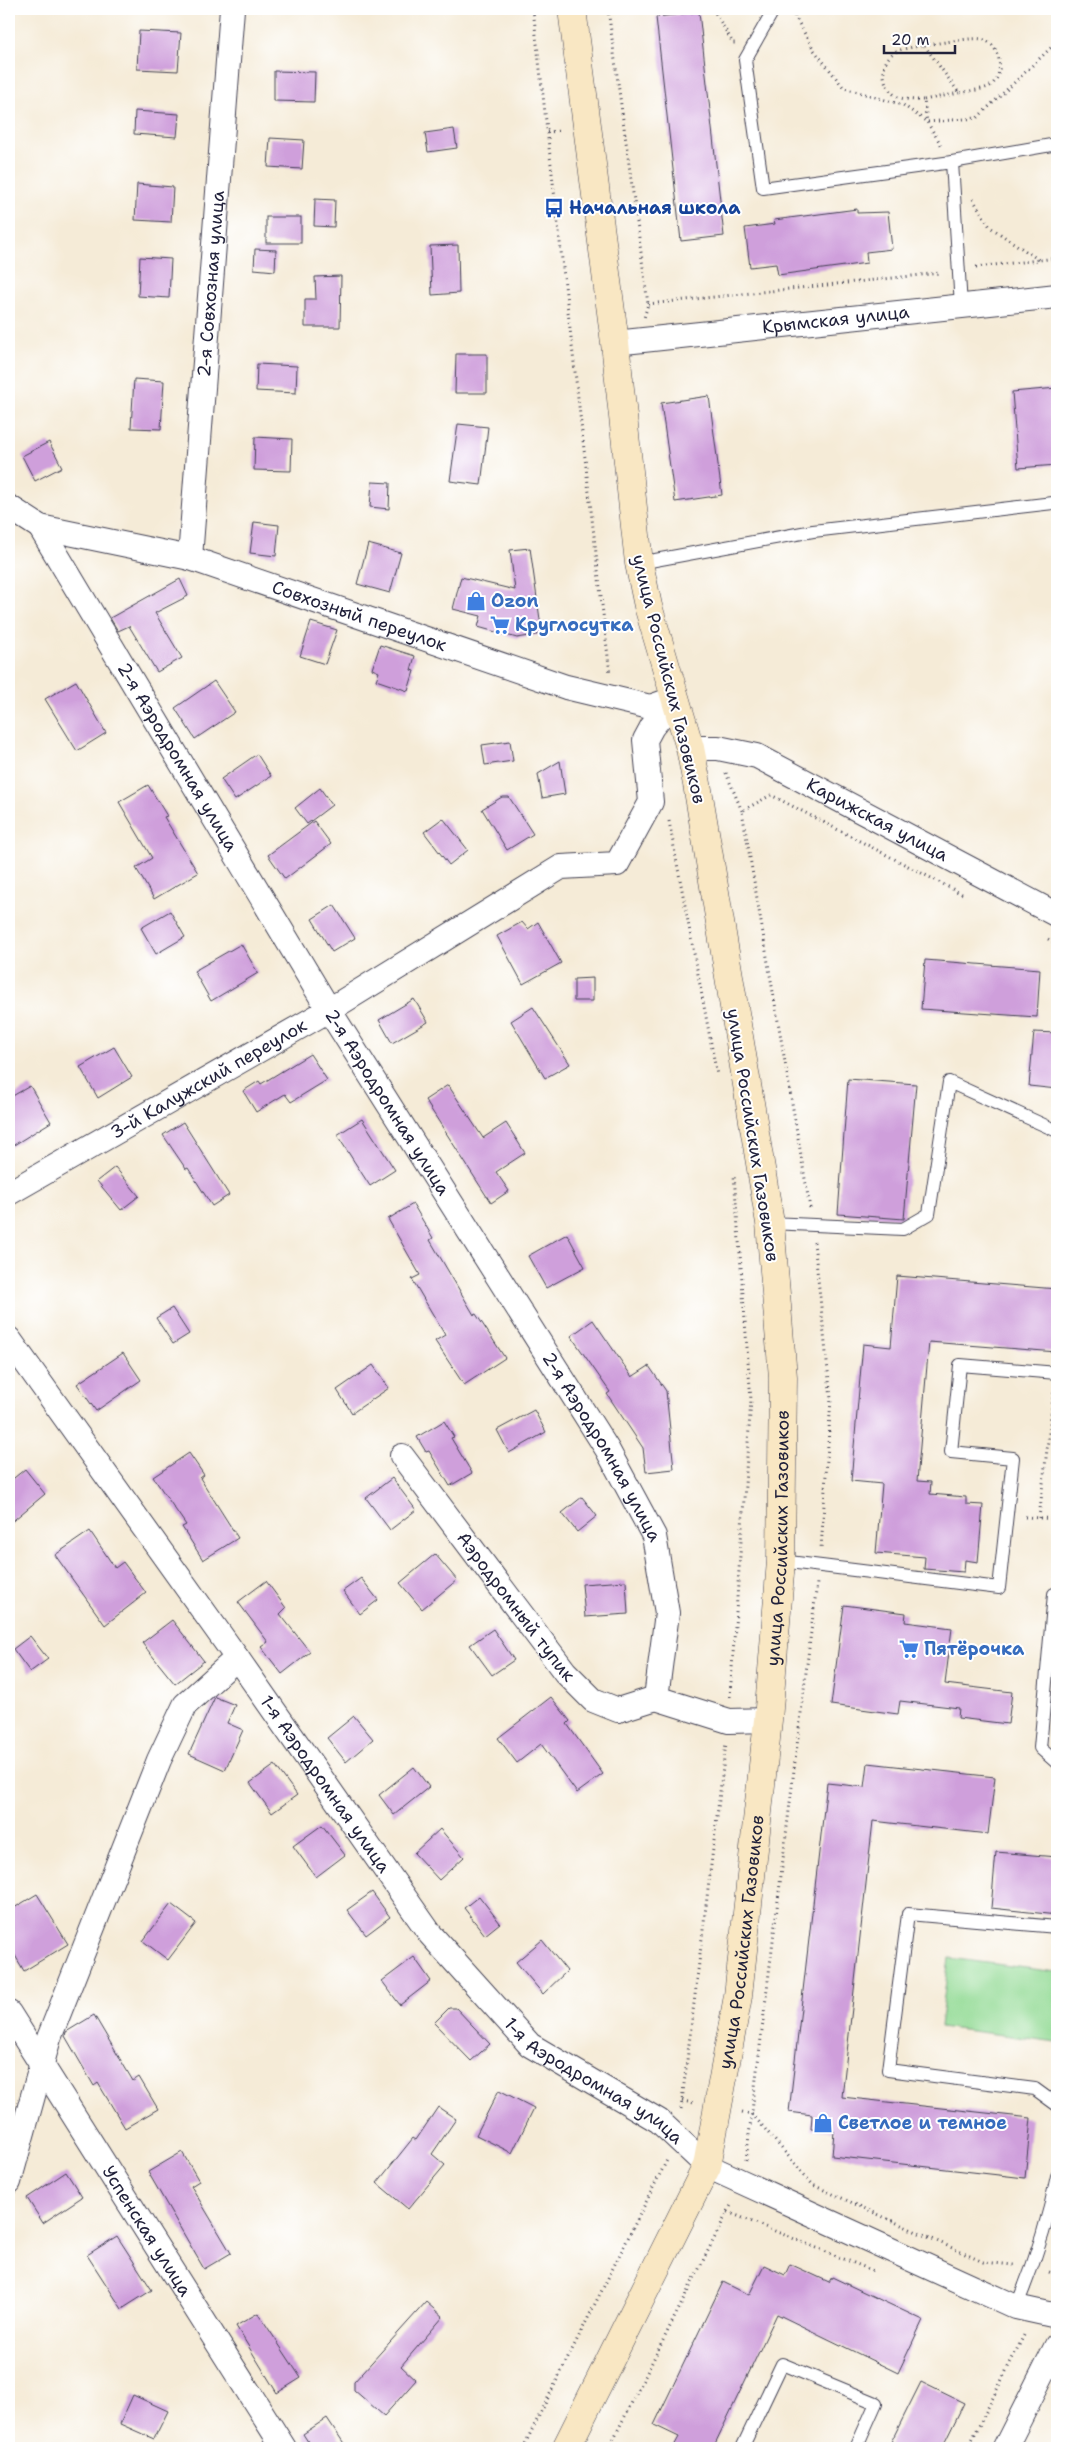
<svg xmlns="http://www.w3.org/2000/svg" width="1066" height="2457" viewBox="0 0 1066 2457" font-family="'Shantell Sans',sans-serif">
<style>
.green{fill:#94db96;stroke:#5b7e68}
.building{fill:#cf9fdb}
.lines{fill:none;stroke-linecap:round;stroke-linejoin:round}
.lane-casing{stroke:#424052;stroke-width:14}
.street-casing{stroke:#424052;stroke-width:26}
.secondary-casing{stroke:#424052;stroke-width:29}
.path{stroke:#424052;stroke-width:3;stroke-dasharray:1 4;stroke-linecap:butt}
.lane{stroke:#fff;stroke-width:12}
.street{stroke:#fff;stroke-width:24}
.secondary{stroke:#f9e7c3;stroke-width:28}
.labels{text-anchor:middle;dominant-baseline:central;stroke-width:4;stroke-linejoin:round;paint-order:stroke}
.transit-label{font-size:18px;font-weight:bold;fill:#164399;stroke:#fff;text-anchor:start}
.street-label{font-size:18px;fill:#22223b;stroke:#fff}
.shop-label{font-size:18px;font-weight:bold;fill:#366cbe;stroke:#fff;text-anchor:start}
</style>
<rect width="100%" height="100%" fill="#fff"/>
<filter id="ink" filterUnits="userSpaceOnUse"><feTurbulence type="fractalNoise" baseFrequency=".02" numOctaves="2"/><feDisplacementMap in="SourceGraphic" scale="10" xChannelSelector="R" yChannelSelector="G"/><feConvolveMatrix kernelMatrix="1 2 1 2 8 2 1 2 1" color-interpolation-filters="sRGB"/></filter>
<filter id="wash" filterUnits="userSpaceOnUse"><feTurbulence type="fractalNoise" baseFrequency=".0096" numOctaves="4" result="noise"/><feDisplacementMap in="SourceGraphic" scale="20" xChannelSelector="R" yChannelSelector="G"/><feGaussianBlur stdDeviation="1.12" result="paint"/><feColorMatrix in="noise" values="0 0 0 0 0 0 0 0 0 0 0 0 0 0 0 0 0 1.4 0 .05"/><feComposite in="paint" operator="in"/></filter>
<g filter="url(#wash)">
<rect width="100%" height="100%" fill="#f5ebd7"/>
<polygon class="green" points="949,1958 1057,1972 1057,2042 940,2027"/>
<g id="blocks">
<g class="building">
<polygon points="699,12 724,236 681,241 656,17"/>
<polygon points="139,31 181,33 178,71 137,69"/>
<polygon points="274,71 315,72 314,102 274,101"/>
<polygon points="135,111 179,114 177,137 134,134"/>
<polygon points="454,129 457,148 428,152 425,133"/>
<polygon points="270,138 304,140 302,169 268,167"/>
<polygon points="137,184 173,187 171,222 135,220"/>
<polygon points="315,199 335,200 334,227 314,226"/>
<polygon points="857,209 857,213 888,212 892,249 866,252 867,263 778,275 776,264 750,267 745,228 775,224 774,220"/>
<rect x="266" y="217" width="35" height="26"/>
<polygon points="458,245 459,293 432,295 430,246"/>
<polygon points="255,249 276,250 275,271 254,269"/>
<polygon points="140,257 171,259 169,298 138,296"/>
<polygon points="341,276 340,327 305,327 305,299 316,299 315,277"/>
<polygon points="456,354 487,354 487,393 455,393"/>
<polygon points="257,364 297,366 296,393 256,391"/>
<polygon points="134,379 164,381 161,429 131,428"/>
<polygon points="1057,388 1057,465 1018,468 1012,392"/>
<polygon points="709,396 722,495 675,502 661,403"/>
<polygon points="458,424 488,427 481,485 450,481"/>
<polygon points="255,437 292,439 291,471 254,470"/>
<polygon points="49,442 62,467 35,481 22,456"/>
<polygon points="372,482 390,483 389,509 370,507"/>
<polygon points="254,522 279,525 276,556 250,553"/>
<polygon points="368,544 401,553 390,593 357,584"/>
<polygon points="530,548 542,634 517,638 478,627 481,616 453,609 461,577 515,590 510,550"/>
<polygon points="180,579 188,596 155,613 182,658 157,672 129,626 118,631 110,618"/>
<polygon points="311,622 337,630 325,664 300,656"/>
<polygon points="380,645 415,656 411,670 414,671 408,691 376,680 379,672 372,669"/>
<polygon points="76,681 106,733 77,751 45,699"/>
<polygon points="214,681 235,712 195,739 175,708"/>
<polygon points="510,741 513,761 485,765 482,745"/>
<polygon points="257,754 271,776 235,800 221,779"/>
<polygon points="560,761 565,794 542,798 538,774"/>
<polygon points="148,785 167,816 164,817 198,873 154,899 136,868 152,858 119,802"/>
<polygon points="320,788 332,805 307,824 295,808"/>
<polygon points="502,797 509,797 533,834 507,850 482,809"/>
<polygon points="443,818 468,850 449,865 424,832"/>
<polygon points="314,821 331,844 285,879 268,855"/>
<polygon points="334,905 355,938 332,952 312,919"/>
<polygon points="170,911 185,937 156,954 141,928"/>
<polygon points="522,922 528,929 538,922 561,963 523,984 497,936"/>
<polygon points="241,944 258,973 211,1001 194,971"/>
<polygon points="925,960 1040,969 1037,1017 921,1009"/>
<polygon points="593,978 593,1001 574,1001 574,979"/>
<polygon points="414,999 428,1022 392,1043 379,1020"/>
<polygon points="533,1007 570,1064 545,1078 511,1021"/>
<polygon points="1034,1032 1057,1033 1057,1089 1029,1086"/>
<polygon points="114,1047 132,1077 98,1098 80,1067"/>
<polygon points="310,1054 327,1080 291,1102 285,1094 256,1112 243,1091 259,1081 261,1084"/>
<polygon points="848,1079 916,1084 904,1219 838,1214"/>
<polygon points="448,1085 483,1138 506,1123 525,1153 496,1172 509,1191 491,1203 425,1100"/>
<polygon points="30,1086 51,1122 9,1148 9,1098"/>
<polygon points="362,1119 395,1170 370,1186 337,1135"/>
<polygon points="183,1122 229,1195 212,1206 188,1168 186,1169 163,1135"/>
<polygon points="115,1167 139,1196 121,1210 97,1181"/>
<polygon points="413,1204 433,1238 430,1240 474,1315 476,1314 505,1358 464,1385 435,1341 445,1335 412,1279 420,1275 388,1219"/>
<polygon points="567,1234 585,1267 546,1288 528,1256"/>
<polygon points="897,1276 1057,1289 1057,1352 929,1342 917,1481 931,1482 930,1494 966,1497 966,1504 983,1505 978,1562 965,1560 964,1572 924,1569 925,1557 876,1553 882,1484 851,1481 863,1344 891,1347"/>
<polygon points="172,1308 189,1334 173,1344 156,1318"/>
<polygon points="593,1320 632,1377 649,1366 666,1391 674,1469 646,1472 643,1448 607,1394 610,1392 571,1336"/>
<polygon points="123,1353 141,1380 96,1411 77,1384"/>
<polygon points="373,1365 389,1388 352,1413 337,1390"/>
<polygon points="534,1410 546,1432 509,1453 497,1430"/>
<polygon points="444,1421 454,1437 451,1438 472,1473 450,1486 429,1451 426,1452 417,1437"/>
<polygon points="189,1453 204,1475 200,1478 238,1538 203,1560 182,1527 186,1525 153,1477"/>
<polygon points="25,1469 45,1494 9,1524 9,1482"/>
<polygon points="392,1478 416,1510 390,1530 366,1498"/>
<polygon points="582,1497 597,1516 577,1532 562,1513"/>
<polygon points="90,1531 115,1568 123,1562 146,1593 105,1625 55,1555"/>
<polygon points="435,1554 457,1580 422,1609 400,1583"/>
<polygon points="361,1578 378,1600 360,1614 343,1591"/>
<polygon points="266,1581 286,1608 280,1614 310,1652 282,1674 261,1647 268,1642 238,1602"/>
<polygon points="626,1581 628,1614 585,1617 582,1584"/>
<polygon points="844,1605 906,1613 905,1622 952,1628 945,1684 1012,1692 1008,1724 958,1718 959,1708 900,1701 898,1714 831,1705"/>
<polygon points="172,1620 204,1661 175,1684 142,1643"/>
<polygon points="493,1629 514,1660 492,1675 470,1645"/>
<polygon points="30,1636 48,1659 30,1672 13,1649"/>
<polygon points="215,1697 235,1705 227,1723 243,1730 225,1770 189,1754"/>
<polygon points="551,1697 570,1721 567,1724 603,1774 577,1793 541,1744 517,1763 498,1738"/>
<polygon points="354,1716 373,1739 346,1762 327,1738"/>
<polygon points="868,1763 995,1777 988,1834 873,1821 842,2097 1031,2118 1025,2178 832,2156 834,2131 811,2129 812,2115 789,2112 827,1783 865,1787"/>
<polygon points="275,1765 297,1795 272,1813 250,1783"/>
<polygon points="414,1767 429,1787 394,1815 379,1795"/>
<polygon points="322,1825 345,1855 316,1877 293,1846"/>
<polygon points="440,1829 464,1857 439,1880 414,1853"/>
<polygon points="996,1852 1057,1857 1057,1915 991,1908"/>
<polygon points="372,1892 390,1917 366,1935 347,1910"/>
<polygon points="37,1894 68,1944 24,1971 9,1945 9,1911"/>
<polygon points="479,1896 500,1923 485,1935 464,1908"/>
<polygon points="171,1904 196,1923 168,1960 143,1941"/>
<polygon points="542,1940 567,1971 543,1994 516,1962"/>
<polygon points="414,1957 431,1981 400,2005 382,1981"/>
<polygon points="449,2008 456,2008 490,2044 471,2061 434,2023"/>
<polygon points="94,2015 133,2081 139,2077 158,2109 125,2128 98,2083 94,2086 65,2036 66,2032"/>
<polygon points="499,2090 534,2108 512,2153 476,2135"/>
<polygon points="438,2107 456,2119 432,2154 445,2165 408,2209 377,2183 413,2138 416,2140"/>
<polygon points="182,2152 199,2181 191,2186 231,2253 204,2269 148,2172"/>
<polygon points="66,2172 82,2197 43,2223 27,2198"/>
<polygon points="117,2236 152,2290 122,2309 87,2255"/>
<polygon points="790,2264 829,2282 832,2277 923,2320 898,2373 777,2314 713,2448 673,2448 679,2437 654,2425 723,2282 749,2295 764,2265 785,2275"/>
<polygon points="426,2302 443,2317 401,2366 416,2380 384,2416 354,2390 354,2382"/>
<polygon points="258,2313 301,2378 277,2393 236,2326"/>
<polygon points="921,2382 964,2403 942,2448 888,2448"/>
<polygon points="133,2395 168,2411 154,2439 120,2424"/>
<polygon points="327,2418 347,2448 312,2448 303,2434"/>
</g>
</g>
</g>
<g filter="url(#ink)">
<use href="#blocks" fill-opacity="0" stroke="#424052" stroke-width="1"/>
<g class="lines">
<defs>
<g id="lane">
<polyline points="774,9 745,60 763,188 952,162 961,306"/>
<polyline points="952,162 1057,144"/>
<polyline points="639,563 813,531 1053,503"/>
<polyline points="770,1223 903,1229 929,1214 949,1082 1057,1131"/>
<polyline points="781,1561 999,1588 1013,1458 951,1452 960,1365 1057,1373"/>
<polyline points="1057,1594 1054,1594 1040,1748 1057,1763"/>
<polyline points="1057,1927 908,1914 888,2070 1035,2089 1057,2105"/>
<path d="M 1016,2307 C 1034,2265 1048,2222 1057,2176"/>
<polyline points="742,2448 782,2364 876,2403 856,2448"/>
</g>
<g id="street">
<path id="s1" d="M 615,343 L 1057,296"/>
<path id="s2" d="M 9,507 L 40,527 L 190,558 L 566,687 L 650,707 L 676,698"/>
<path id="s3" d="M 40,527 L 329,1010 L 607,1449 L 654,1536 L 667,1613 L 656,1698"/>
<path id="s4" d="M 190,558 L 232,9"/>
<path id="s5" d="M 690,748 L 718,748 L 757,756 L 1057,915"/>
<path id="s6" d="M 9,1193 L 329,1010 L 561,867 L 617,864 L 651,802 L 645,740 L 652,727 L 676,698"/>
<path id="s7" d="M 9,1339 L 237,1658 L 431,1935 L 530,2045 L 659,2121 L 707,2166 L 1016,2307 L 1057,2316"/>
<path id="s8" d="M 402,1456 L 565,1672 L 593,1700 L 618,1710 L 656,1698"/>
<polyline points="656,1698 729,1721 768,1720"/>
<path id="s9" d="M 9,2013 L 284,2448"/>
<polyline points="9,2182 49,2038 159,1760 185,1705 237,1658"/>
<polyline points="1005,2448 1057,2345"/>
</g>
<g id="secondary">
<path id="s10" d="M 566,2448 L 707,2166 L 738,1996 L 768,1720 L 781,1561 L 783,1377 L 770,1223 L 697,784 L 690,748 L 648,606 L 639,563 L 615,343 L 572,9"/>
</g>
</defs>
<use href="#lane" class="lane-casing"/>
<use href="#street" class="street-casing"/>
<use href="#secondary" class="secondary-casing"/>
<g class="path">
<polyline points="533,9 610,674"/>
<polyline points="608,9 648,304 644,318"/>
<polyline points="713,9 733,43 735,43"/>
<polyline points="792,11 814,50 844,88 903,105 927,122 977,118 1057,42"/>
<path d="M 924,45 C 936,44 971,37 981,39 C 1001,43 1006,75 990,86 C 982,90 968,91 959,93 L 924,45 C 915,47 905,48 897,51 C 877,60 881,92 901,98 C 908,100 917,100 924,100 L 927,122 L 942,146"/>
<polyline points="924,100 959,93"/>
<polyline points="547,132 561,131"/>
<polyline points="973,199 990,227 1039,260"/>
<polyline points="976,267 1057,258"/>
<polyline points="648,304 940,273"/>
<polyline points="726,773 742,811"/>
<polyline points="669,821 717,1075"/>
<polyline points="1048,939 1057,944"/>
<polyline points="810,1208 742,811 771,795 962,894"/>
<polyline points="814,1242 831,1399 821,1549"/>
<polyline points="1025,1517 1057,1519"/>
<polyline points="1039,1518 1054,1389"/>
<polyline points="730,1697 751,1400 734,1175"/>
<polyline points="682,2101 694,2103"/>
<polyline points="681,2109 726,1743"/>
<polyline points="742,2112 753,2115 813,2185 983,2262 1014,2265"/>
<polyline points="746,2160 817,1583"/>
<polyline points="728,2212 876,2272"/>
<polyline points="1049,2272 1057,2275"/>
<polyline points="523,2448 667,2160"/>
<polyline points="609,2448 732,2203"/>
<polyline points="968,2448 1025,2333"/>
</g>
<use href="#lane" class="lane"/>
<use href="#street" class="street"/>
<use href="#secondary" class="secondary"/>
</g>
</g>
<defs>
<symbol id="bus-bare" viewBox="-9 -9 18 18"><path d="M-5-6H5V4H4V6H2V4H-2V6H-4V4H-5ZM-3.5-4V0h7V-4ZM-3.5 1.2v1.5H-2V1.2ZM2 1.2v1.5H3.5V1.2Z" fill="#1a4fb4" stroke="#fff" stroke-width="2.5" paint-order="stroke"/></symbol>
<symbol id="shop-bare" viewBox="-9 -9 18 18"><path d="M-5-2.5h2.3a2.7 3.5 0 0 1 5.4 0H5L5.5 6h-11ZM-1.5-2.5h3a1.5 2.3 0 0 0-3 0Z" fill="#3f7fe0" stroke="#fff" stroke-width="2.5" paint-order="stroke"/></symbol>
<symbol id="supermarket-bare" viewBox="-9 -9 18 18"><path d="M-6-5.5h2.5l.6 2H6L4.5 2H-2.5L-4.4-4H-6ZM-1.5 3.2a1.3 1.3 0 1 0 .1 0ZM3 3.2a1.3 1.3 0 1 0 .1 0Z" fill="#3f7fe0" stroke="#fff" stroke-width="2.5" paint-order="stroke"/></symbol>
</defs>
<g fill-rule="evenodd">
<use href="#bus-bare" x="540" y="194" width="28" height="28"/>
<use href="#shop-bare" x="462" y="587" width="28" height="28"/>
<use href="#supermarket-bare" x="486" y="611" width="28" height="28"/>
<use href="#supermarket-bare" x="895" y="1635" width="28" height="28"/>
<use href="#shop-bare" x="809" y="2109" width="28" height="28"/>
</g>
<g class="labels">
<g class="transit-label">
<text x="569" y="208">Начальная школа</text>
</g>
<g class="street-label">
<text stroke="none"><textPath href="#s4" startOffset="275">2-я Совхозная улица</textPath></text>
<text stroke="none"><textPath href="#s1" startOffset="222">Крымская улица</textPath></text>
<text stroke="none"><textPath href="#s2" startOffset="369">Совхозный переулок</textPath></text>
<text transform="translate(669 679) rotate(76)">улица Российских Газовиков</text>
<text stroke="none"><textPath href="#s3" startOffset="268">2-я Аэродромная улица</textPath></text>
<text stroke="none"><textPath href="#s5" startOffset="204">Карижская улица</textPath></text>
<text stroke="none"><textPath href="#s6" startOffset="230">3-й Калужский переулок</textPath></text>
<text stroke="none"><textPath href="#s3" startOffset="672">2-я Аэродромная улица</textPath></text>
<text transform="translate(753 1135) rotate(81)">улица Российских Газовиков</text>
<text stroke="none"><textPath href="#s3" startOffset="1078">2-я Аэродромная улица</textPath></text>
<text stroke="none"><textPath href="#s10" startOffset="948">улица Российских Газовиков</textPath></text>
<text stroke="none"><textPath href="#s8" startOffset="189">Аэродромный тупик</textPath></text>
<text stroke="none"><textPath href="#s7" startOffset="546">1-я Аэродромная улица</textPath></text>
<text stroke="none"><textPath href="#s10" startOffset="542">улица Российских Газовиков</textPath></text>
<text stroke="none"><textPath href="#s7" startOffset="951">1-я Аэродромная улица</textPath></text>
<text stroke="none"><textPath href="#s9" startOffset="258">Успенская улица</textPath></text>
</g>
<g class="shop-label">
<text x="491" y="601">Ozon</text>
<text x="515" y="625">Круглосутка</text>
<text x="924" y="1649">Пятёрочка</text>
<text x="838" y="2123">Светлое и темное</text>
</g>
</g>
<rect width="1066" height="2457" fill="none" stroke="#fff" stroke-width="30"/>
<path d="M884 45v8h71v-8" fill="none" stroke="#22223b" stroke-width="2.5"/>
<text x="891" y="45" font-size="15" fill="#22223b" stroke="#ffffff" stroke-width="4" paint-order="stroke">20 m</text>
</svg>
